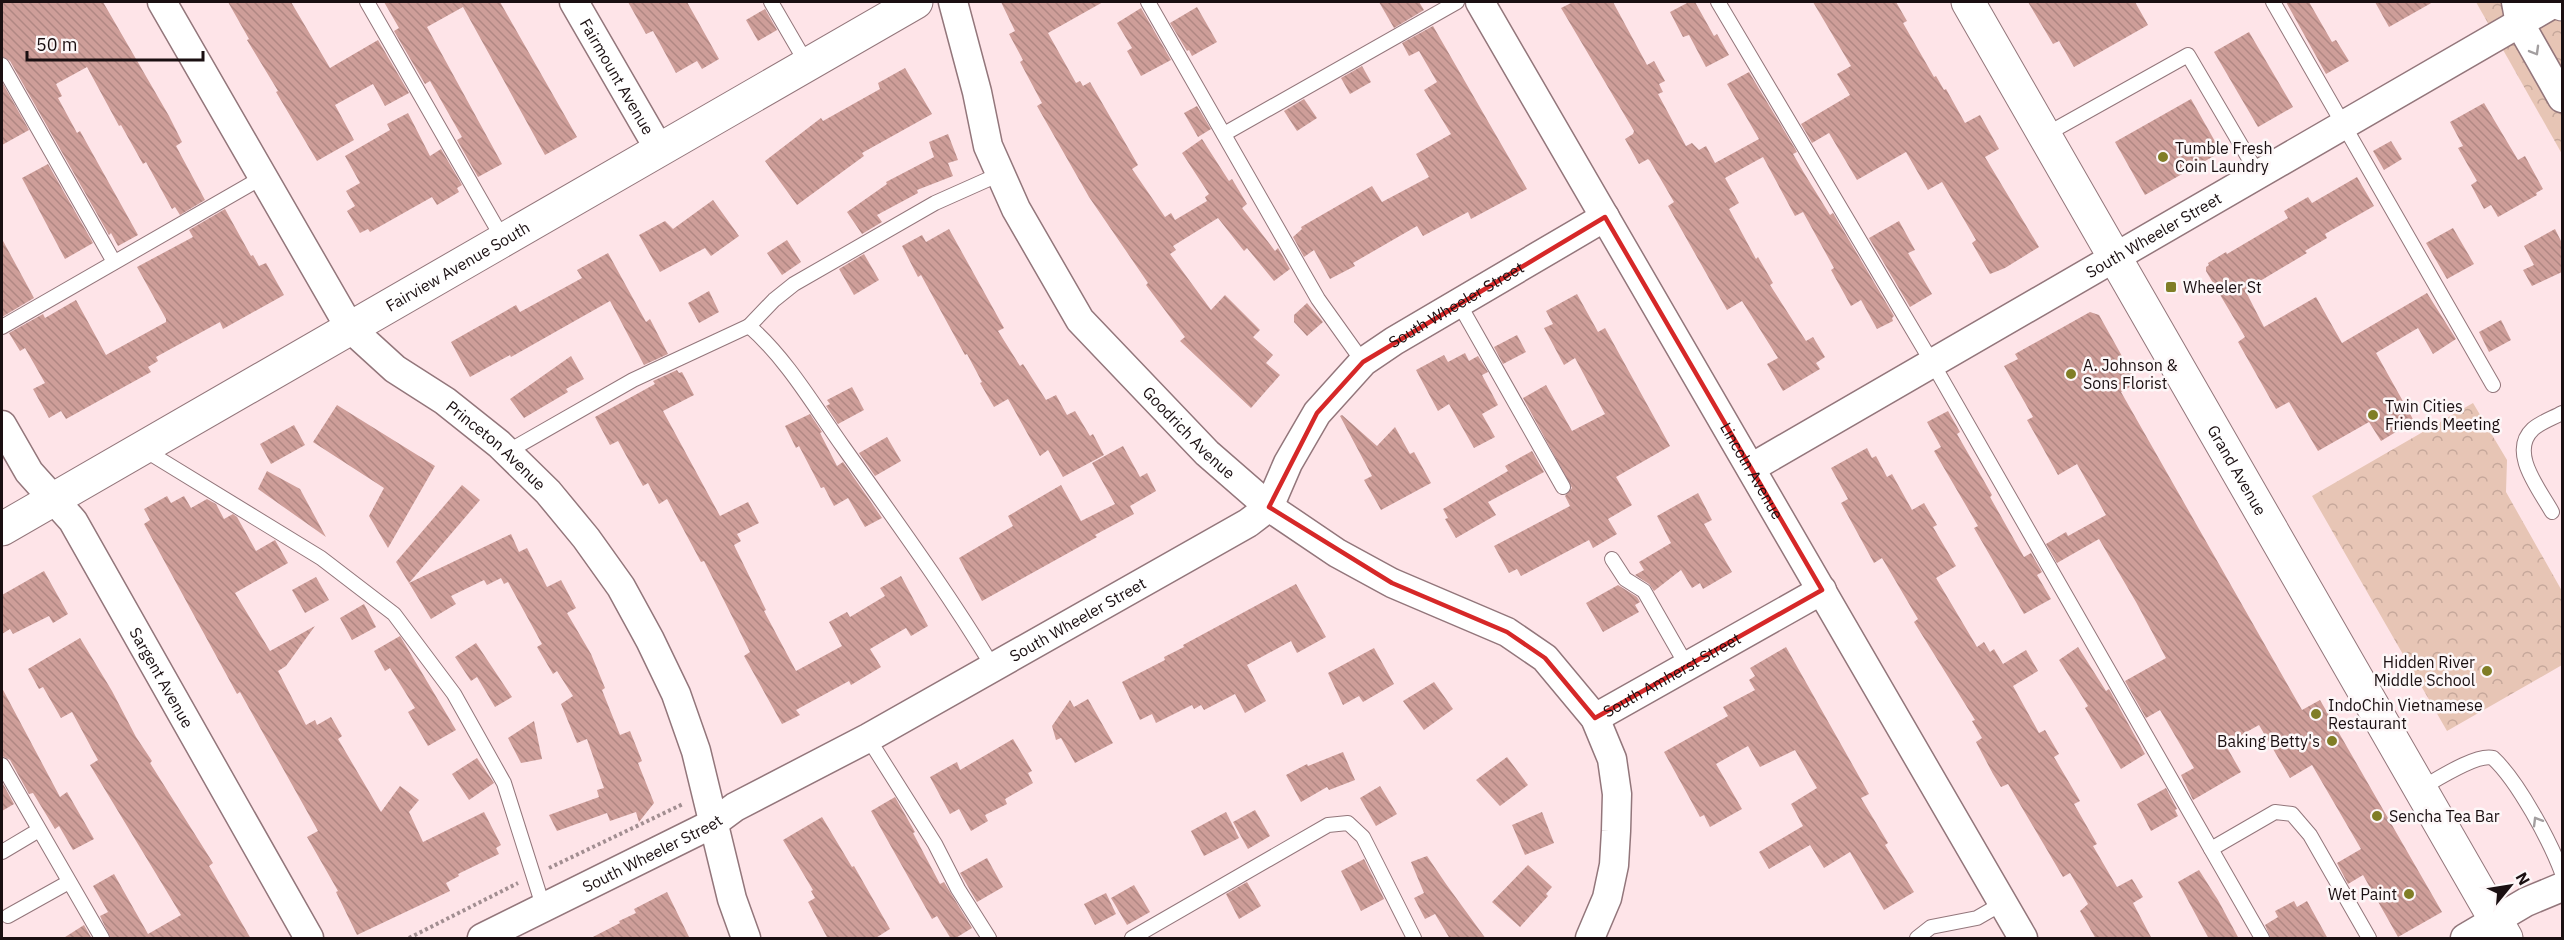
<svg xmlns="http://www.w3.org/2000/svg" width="2564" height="940" viewBox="0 0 2564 940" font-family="'IBM Plex Sans',sans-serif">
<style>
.park{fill:url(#park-crowns)}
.building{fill:url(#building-back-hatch)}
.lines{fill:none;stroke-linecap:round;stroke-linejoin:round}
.lane-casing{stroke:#93767b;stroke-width:16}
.street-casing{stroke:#93767b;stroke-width:31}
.secondary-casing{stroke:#93767b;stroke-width:35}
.path{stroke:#a28e91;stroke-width:4;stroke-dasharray:3 3;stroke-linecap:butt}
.lane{stroke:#fff;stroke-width:14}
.street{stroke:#fff;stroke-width:28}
.secondary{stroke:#fff;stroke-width:33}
.oneway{stroke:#a39fa0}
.marked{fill:none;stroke:#d62828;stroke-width:4.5;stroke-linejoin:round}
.poi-dot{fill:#807e26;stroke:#fdf7f8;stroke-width:2}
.labels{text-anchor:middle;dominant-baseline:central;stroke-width:5;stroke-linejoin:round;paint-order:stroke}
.street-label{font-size:16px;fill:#1a0f11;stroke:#fdf7f8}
.poi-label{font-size:16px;fill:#1a0f11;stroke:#fdf7f8;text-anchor:start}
</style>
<defs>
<pattern id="park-crowns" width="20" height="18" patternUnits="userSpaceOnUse" patternTransform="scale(1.5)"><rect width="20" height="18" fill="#e7c5b5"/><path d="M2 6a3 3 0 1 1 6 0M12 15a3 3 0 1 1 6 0" fill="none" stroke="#c6a89b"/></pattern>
<pattern id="building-back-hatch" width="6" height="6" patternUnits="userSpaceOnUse" patternTransform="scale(1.5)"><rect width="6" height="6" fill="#ce9e99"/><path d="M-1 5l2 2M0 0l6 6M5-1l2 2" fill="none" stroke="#b08783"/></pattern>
</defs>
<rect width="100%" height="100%" fill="#fee4e8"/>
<g class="park">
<polygon points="2476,2 2562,2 2562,154"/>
<polygon points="2473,403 2507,460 2506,492 2562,591 2562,665 2447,731 2312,496"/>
</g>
<g class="building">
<polygon points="2,2 103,2 169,116 182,142 176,146 205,200 180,215 175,207 172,209 146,162 143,164 121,125 119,126 87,67 56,84 62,96 58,98 77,133 80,131 138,235 118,246 111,233 109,235 10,61 2,56"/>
<polygon points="228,2 291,2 330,68 378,40 409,93 385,106 373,84 335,105 354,140 317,161 276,92 278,91 247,40 249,39"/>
<polygon points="384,2 500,2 577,137 545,155 463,7 427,27 502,164 478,177 457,140 462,137 430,81 425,84 394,31 399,28"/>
<polygon points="628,2 687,2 719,59 702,69 697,61 676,73 653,31 646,34"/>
<polygon points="1001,2 1103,2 1048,33 1076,83 1080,81 1083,86 1090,82 1138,165 1132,169 1165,217 1171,213 1175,220 1207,201 1205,197 1209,194 1182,153 1202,139 1229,181 1232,179 1247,204 1242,208 1275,251 1278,248 1290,269 1274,281 1247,248 1244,251 1218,218 1173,246 1176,250 1170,254 1211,310 1225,295 1260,330 1253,337 1273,355 1266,363 1280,375 1251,408 1180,341 1185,337 1146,285 1148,283 1089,197 1037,106 1042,103 1020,62 1023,60 1009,34 1015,31"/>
<polygon points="1379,2 1419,2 1424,10 1394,28"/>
<polygon points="1573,2 1613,2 1647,65 1654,61 1665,81 1659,84 1663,92 1658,94 1686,146 1692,143 1699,150 1706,146 1715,163 1759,139 1727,84 1749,72 1797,152 1793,154 1804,173 1830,215 1833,213 1894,316 1892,318 1893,321 1877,329 1861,300 1851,306 1831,270 1834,268 1803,212 1795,216 1763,157 1725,178 1739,203 1729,209 1756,259 1758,257 1773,283 1770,285 1806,341 1813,337 1825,357 1816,363 1820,369 1783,391 1767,364 1778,358 1742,301 1727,310 1668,206 1674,202 1650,161 1648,159 1639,164 1625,139 1633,134 1634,131 1561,8"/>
<polygon points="1689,2 1695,2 1714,36 1717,34 1729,55 1706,67 1689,35 1683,37 1670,12"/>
<polygon points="1813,2 1896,2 1907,21 1903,23 1934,77 1936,76 1944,90 1946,89 1965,123 1980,115 1999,149 1985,157 2039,247 2005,268 1990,274 1972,243 1976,240 1942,182 1928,190 1906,152 1857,180 1829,133 1812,143 1801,124 1850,95 1837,74 1851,66"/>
<polygon points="2028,2 2135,2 2148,25 2074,67 2059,41 2053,44"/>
<polygon points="2286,2 2309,2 2332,42 2336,40 2349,61 2326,74"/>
<polygon points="2375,2 2433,2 2389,27"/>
<polygon points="1197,7 1217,42 1192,56 1189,50 1187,51 1170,23"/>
<polygon points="1141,8 1171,60 1141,76 1127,51 1132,48 1117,23"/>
<polygon points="765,9 777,30 758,41 746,20"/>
<polygon points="1433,26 1527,189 1471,219 1468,212 1423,236 1417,226 1353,263 1355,266 1330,279 1314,250 1304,257 1293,237 1302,229 1301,227 1372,186 1382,202 1429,177 1416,154 1451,134 1424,90 1437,82 1419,51 1409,56 1402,43"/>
<polygon points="2249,32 2293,107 2258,127 2214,52"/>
<polygon points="1362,66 1371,82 1350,94 1341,78"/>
<polygon points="905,68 932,114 862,153 864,156 797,205 765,161 821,118 823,121 880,89 878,83"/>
<polygon points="2,82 29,130 2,145"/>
<polygon points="1304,99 1317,118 1297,131 1284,111"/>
<polygon points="2191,99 2221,152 2145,195 2115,142"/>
<polygon points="2484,103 2518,160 2525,156 2543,189 2536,193 2537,195 2498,217 2491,205 2484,209 2471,185 2477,181 2458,148 2463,146 2450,122"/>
<polygon points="1197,106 1211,129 1198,137 1184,113"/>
<polygon points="408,113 430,156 441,149 462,185 457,188 459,192 437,205 432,197 370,232 368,229 360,233 347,211 355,206 346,191 360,183 345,156 390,130 387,124"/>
<polygon points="948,134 958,160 948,163 953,176 917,190 918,193 877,215 882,222 862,234 847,212 887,184 886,182 934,157 929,142"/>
<polygon points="2391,141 2402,159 2384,170 2373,151"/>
<polygon points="48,164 93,243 65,259 22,178"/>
<polygon points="2357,177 2374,206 2325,234 2327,238 2305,251 2307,253 2245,290 2264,327 2316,297 2342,343 2427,293 2456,339 2433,354 2418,328 2376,353 2414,421 2381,441 2369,422 2318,451 2289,402 2276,409 2238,342 2245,337 2206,271 2206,267 2209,265 2208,263 2226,252 2227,254 2288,218 2284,211 2308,197 2312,203"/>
<polygon points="713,200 739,236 711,256 705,248 660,272 639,235 665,221 673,229"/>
<polygon points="225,209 251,256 253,255 259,266 266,263 284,295 223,329 220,322 156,357 158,361 148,367 151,372 66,419 61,411 49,418 33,389 45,383 25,348 20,351 9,333 43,314 45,318 76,300 106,355 166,322 166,319 137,267 193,237 189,230"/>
<polygon points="1899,221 1915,250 1908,253 1932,294 1910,307 1869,238"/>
<polygon points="2453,228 2474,264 2447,279 2426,243"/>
<polygon points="949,229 1004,328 998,331 1020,366 1023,364 1046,400 1056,395 1067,415 1075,411 1090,436 1093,434 1104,455 1063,477 1048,450 1040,456 1008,399 994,407 980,383 982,382 967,354 965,355 921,275 918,277 902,246 922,235 926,242"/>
<polygon points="2555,229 2562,243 2562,272 2532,286 2523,270 2534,265 2524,246"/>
<polygon points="2,239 34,298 2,317"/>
<polygon points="787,240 801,262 782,275 767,253"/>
<polygon points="608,253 646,322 650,319 668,354 644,365 610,301 511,357 510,355 470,377 451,342 516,305 520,312 582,278 577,270"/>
<polygon points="864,254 879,280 854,295 839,269"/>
<polygon points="709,291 719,312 699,323 688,303"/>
<polygon points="1577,294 1598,332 1605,328 1670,446 1616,477 1632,505 1608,519 1617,534 1593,548 1589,540 1521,576 1517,569 1509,573 1494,546 1570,506 1565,496 1572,488 1523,398 1546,385 1572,431 1605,414 1575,358 1564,365 1544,328 1553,324 1546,311"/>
<polygon points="1307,303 1323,322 1307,336 1294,322 1294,315"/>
<polygon points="2090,312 2099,315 2137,383 2121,392 2302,710 2320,700 2442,912 2398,937 2363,875 2348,884 2337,863 2361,849 2312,765 2290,778 2259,725 2225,744 2241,772 2193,800 2181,775 2194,768 2160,710 2146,718 2125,681 2166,658 2136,602 2099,539 2057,563 2046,544 2066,532 2068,536 2106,515 2077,464 2058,475 2027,420 2033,417 2004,366 2018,359 2015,354"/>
<polygon points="2501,320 2511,340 2489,352 2479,332"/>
<polygon points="1517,335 1526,352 1503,364 1494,347"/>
<polygon points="1465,353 1469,361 1478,356 1488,372 1482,375 1498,405 1482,414 1495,437 1474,448 1449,404 1438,411 1416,370 1444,355 1448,362"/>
<polygon points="571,356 584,379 566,389 568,392 524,418 510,399"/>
<polygon points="677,370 679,373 682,372 694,395 663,411 720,516 748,502 759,523 737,534 741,541 734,545 766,610 764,611 796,671 842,646 829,622 847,612 850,617 885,596 880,588 901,576 928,626 911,636 906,628 870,649 881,667 851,685 849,681 796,710 800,715 782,724 744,656 750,652 704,561 701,562 667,499 659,504 648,483 643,486 618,441 610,445 595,417 655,384 653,381"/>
<polygon points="852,387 864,410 838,424 826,406 830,404 827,400"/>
<polygon points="337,405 435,466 388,548 369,516 384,488 313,442"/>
<polygon points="1948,411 1960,432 1957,434 1992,495 1990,497 2024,557 2031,553 2042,572 2037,575 2051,599 2024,614 1974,528 1978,526 1934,451 1941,447 1927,422"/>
<polygon points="810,414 822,432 820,433 837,466 843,462 882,518 865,527 848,498 834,506 824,487 821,488 799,446 796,448 785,426"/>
<polygon points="1342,415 1377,446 1395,427 1410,454 1414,452 1431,483 1381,510 1364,480 1372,476 1340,416"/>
<polygon points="294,425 305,445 271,464 260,444"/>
<polygon points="887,437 901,461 875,476 859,453"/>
<polygon points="1123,446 1140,477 1147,473 1156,491 1130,506 1134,514 1095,535 1097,537 982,601 959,558 1013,526 1008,516 1061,485 1081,521 1115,504 1092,463"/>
<polygon points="1867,448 1872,458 1876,456 1887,477 1892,474 1912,510 1924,503 1937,525 1933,527 1956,566 1936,578 1977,647 1984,642 1990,652 1994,649 2003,664 2026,650 2038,671 2013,686 2039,733 2045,730 2059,754 2054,757 2080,801 2074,804 2097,844 2093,846 2117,887 2132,879 2143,897 2133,903 2152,939 2096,939 2080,911 2088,904 2070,873 2063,877 2008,784 2001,787 1993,774 1976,742 1982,738 1972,721 1975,720 1914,622 1918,619 1882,558 1874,563 1841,503 1848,499 1831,468"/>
<polygon points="1532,451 1544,472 1488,502 1496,515 1456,538 1445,519 1448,518 1443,509 1508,471 1505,466"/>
<polygon points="267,471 300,489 326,537 258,489"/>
<polygon points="462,485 480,500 409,583 396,562"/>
<polygon points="1698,493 1712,520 1704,524 1732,572 1703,589 1700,583 1692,588 1681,570 1654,591 1649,584 1635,575 1644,570 1639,562 1671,543 1657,516"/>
<polygon points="167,496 171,503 184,496 191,508 207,499 216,504 224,519 233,514 237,517 256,551 275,540 288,563 235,593 270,651 315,626 286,666 278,671 306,725 315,720 317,725 331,717 342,736 338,739 381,812 400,786 419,800 409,812 423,842 484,812 501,845 496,848 499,854 458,874 459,876 446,883 450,891 357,935 336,892 338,891 307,837 318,831 240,692 237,694 144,524 150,520 144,509"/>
<polygon points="511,534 519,552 527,548 547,587 561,580 576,608 567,613 591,654 605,688 602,690 620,735 630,731 642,761 638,763 654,803 639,822 636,812 610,821 607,813 557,831 549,815 599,797 597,790 604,788 587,739 577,743 561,704 573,696 557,671 553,674 537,647 542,644 508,582 504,584 501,578 487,585 484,580 451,596 456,604 431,619 409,583"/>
<polygon points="44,571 68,614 53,623 49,616 13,634 10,629 2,634 2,595"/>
<polygon points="316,577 329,600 305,613 292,590"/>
<polygon points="1296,584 1326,637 1297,653 1291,641 1247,665 1266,701 1245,713 1235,694 1204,710 1201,705 1194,709 1192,705 1156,723 1152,714 1140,720 1122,682 1165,660 1164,657 1184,647 1183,645"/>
<polygon points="1618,585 1637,597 1640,602 1635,605 1639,612 1603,632 1586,603"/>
<polygon points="364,604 376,627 352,640 340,618"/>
<polygon points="400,636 456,730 428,746 408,712 415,708 390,668 385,671 374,651"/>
<polygon points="80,638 112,691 136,737 152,761 150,763 213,863 209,866 251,939 111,939 100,916 108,912 93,886 114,874 148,934 181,915 90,765 98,760 72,712 61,718 43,687 39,689 28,669"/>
<polygon points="476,643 512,697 495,707 477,677 471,681 455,657"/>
<polygon points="1786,647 1869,794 1861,798 1888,843 1885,845 1914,892 1884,910 1850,852 1824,868 1810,845 1769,869 1759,852 1803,826 1791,804 1817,788 1795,750 1760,767 1748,746 1716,764 1742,809 1710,827 1704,815 1700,817 1664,752 1728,716 1723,707 1755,690 1749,680 1755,676 1750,668"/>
<polygon points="2078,647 2106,691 2109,689 2145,754 2121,769 2085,708 2088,706 2059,660"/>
<polygon points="1374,648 1394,684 1363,702 1359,696 1343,705 1328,673"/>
<polygon points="1434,682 1453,709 1424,730 1403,701"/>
<polygon points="2,688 60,797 67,792 94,839 73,850 59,826 55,829 33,793 29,794 10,760 2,756"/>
<polygon points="1088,699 1113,743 1075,763 1061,738 1056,740 1052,726 1070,700 1074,707"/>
<polygon points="534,721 542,759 521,763 508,738"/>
<polygon points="1013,739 1032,771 1028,773 1033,783 1005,799 1007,804 985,815 988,821 971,831 959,809 950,814 930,777 957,762 960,770"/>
<polygon points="1343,752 1355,780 1329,790 1327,787 1301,802 1286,775 1307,764 1308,766"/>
<polygon points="1507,757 1528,785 1500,806 1476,780"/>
<polygon points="477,758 494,783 469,800 452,774"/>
<polygon points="2,782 14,804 2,811"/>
<polygon points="1380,786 1397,814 1376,826 1360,798"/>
<polygon points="2166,788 2177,809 2175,810 2178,816 2151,831 2137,804"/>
<polygon points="895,797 915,832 913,833 940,884 944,882 972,928 954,939 951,939 937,916 932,919 871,811"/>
<polygon points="1255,810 1270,836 1248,849 1233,822"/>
<polygon points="1226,812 1239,838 1204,856 1191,831"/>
<polygon points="1542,812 1554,843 1525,855 1512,825"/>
<polygon points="822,817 852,867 854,866 890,929 874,939 828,939 808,902 815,898 811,891 813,890 783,840"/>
<polygon points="1427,856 1446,884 1486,939 1450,939 1435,914 1425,919 1414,898 1424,893 1411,862"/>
<polygon points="987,858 1003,887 977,902 960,873"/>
<polygon points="1364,859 1384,899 1361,911 1341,871"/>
<polygon points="1528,865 1552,887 1546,894 1548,896 1520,927 1492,902"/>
<polygon points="2199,870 2218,900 2239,939 2209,939 2178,882"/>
<polygon points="1247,882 1261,906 1239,919 1226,894"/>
<polygon points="1134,885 1150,912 1127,925 1111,898"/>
<polygon points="667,892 690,939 589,939 620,923 619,921 636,913 634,909"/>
<polygon points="1106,893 1116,914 1095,925 1084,904"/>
<polygon points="2294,901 2297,907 2307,901 2328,939 2271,939 2265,925 2278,917 2275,911"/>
<polygon points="84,925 92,939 62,939"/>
</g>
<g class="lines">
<defs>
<g id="lane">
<polyline points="367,2 503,239"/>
<polyline points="771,2 807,64"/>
<polyline points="1148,2 1318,299 1363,362"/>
<polyline points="1718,2 1933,364 2262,938"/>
<polyline points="2273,2 2493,385"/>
<polyline points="2,65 114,262"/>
<polyline points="1224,134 1457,2"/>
<polyline points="2045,135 2188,55 2258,174"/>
<polyline points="1458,302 1563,487"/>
<polyline points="749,326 774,300 794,284 935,203 1000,174"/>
<polyline points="2,327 263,177"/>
<polyline points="143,449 321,558 394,614 454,694 504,783 544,909"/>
<path d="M 507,452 L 633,380 L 749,326 C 787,359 814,406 844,448 C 895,520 947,591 993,667"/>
<path d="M 2552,512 C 2540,490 2508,452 2533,429 C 2541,422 2553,418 2562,413"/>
<polyline points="1612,559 1625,579 1644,591 1687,666"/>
<polyline points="868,738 935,844 958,889 989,938"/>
<polyline points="2,765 102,938"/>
<path d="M 2420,789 C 2436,780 2477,753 2493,758 C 2518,781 2550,841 2562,873"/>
<polyline points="2211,849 2275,812 2292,814 2310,835 2369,938"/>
<polyline points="2,852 39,830"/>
<polyline points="8,916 69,882"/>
<polyline points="1132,938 1328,825 1348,823 1363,837 1414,938"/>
<polyline points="1917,938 1931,927 1977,918 2003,903"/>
</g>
<g id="street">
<path id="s1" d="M 162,2 L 350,328 L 395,369 L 445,401 L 499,444 L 548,492 L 586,538 L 621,587 L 650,640 L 676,694 L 696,751 L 732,899 L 746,938"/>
<path id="s2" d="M 574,2 L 659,149"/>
<path id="s3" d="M 953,2 L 977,92 L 988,146 L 1016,209 L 1080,320 L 1207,453 L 1269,507 L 1337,553 L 1392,583 L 1507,632 L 1545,658 L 1595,718 L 1612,759 L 1617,794 L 1616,831 L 1614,865 L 1607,898 L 1590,938"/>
<path id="s4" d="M 1480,2 L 2023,938"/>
<polyline points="2516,2 2520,24 2562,98"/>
<path id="s5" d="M 2,425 L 29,472 L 73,521 L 309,938"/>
<path id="s6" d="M 1751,468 L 2556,2"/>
<path id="s7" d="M 1595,718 L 1822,590"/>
<path id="s8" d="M 482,938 L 712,824 L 735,807 L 868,738 L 1248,523 L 1269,507 L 1288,463 L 1317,413 L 1363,362 L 1394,341 L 1605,217"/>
<polyline points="2465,938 2526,902 2562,887"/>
</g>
<g id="secondary">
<path id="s9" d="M 1968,2 L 2506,938"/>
<polyline points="2560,2 2562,4"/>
<path id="s10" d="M 2,529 L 916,2"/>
</g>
</defs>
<use href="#lane" class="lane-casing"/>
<use href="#street" class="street-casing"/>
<use href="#secondary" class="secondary-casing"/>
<g class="path">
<polyline points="549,868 683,804"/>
<polyline points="409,938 518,883"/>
</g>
<use href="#lane" class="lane"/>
<use href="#street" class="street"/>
<use href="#secondary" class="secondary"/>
</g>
<defs><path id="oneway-chevron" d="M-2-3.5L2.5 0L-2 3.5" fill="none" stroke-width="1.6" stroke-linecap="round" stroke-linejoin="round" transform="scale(1.5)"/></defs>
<g class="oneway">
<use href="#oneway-chevron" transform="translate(2535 51) rotate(60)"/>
<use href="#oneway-chevron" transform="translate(2537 821) rotate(-121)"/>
</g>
<path class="marked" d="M 1605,217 L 1822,590 L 1595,718 L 1545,658 L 1507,632 L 1392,583 L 1269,507 L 1317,413 L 1363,362 Z"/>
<g class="poi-dot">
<circle cx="2163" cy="157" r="6"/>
<rect x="2165" y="281" width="12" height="12" rx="3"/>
<circle cx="2071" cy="374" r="6"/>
<circle cx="2373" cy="415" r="6"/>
<circle cx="2487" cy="671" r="6"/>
<circle cx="2316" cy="714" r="6"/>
<circle cx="2332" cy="741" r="6"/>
<circle cx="2377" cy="816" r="6"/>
<circle cx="2409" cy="894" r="6"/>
</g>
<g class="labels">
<g class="street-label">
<text stroke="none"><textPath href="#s2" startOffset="86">Fairmount Avenue</textPath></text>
<text stroke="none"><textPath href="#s6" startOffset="465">South Wheeler Street</textPath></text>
<text stroke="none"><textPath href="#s10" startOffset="526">Fairview Avenue South</textPath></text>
<text stroke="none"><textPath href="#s8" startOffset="1182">South Wheeler Street</textPath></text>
<text stroke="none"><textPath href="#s3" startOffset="502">Goodrich Avenue</textPath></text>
<text stroke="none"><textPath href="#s1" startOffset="564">Princeton Avenue</textPath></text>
<text stroke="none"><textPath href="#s4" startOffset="542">Lincoln Avenue</textPath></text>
<text stroke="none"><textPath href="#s9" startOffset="540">Grand Avenue</textPath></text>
<text stroke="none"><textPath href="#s8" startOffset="676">South Wheeler Street</textPath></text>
<text stroke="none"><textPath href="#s7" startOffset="88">South Amherst Street</textPath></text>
<text stroke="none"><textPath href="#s5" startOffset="300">Sargent Avenue</textPath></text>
<text stroke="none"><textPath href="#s8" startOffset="190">South Wheeler Street</textPath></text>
</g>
<g class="poi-label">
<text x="2175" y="148">Tumble Fresh<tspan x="2175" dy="18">Coin Laundry</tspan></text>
<text x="2183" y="287">Wheeler St</text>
<text x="2083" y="365">A. Johnson &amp;<tspan x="2083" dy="18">Sons Florist</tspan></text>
<text x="2385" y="406">Twin Cities<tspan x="2385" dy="18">Friends Meeting</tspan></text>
<text x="2475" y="662" text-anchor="end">Hidden River<tspan x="2475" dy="18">Middle School</tspan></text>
<text x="2328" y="705">IndoChin Vietnamese<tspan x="2328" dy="18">Restaurant</tspan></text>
<text x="2320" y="741" text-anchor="end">Baking Betty's</text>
<text x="2389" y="816">Sencha Tea Bar</text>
<text x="2397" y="894" text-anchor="end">Wet Paint</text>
</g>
</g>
<rect width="2564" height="940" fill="none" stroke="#1a0f11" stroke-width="6"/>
<g transform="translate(2510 886) rotate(60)" stroke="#fdf7f8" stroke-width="4.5" paint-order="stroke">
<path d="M0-4.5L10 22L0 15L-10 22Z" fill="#1a0f11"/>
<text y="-9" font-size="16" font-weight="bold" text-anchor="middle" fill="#1a0f11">N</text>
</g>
<path d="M27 51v9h176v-9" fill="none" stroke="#1a0f11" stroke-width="3"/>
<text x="36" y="51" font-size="18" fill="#1a0f11" stroke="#fdf7f8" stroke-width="4.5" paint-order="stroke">50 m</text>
</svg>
